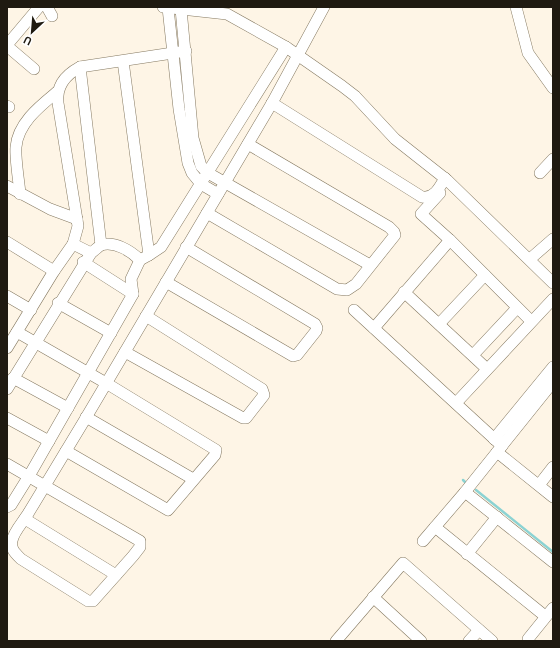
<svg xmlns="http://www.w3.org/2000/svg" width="560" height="648" viewBox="0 0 560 648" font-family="Ubuntu,sans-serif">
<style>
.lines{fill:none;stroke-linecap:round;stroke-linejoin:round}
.stream{stroke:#8cd3d3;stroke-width:2.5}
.minor-casing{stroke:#857961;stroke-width:12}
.minor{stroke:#fff;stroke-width:11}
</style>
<rect width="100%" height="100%" fill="#fef5e6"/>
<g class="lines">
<g class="stream">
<polyline points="463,480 465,482"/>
<polyline points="476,490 553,552"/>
</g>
<defs>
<g id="minor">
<polyline points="47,7 52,16"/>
<polyline points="163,7 227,14 286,47 342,86 355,96 395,139 447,180 553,283"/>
<polyline points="516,7 528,53 553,88"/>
<polyline points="168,8 179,109 188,163 192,173 201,184 218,194"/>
<polyline points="181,9 193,138 201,166 208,173 370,265"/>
<polyline points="7,45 39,7"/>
<polyline points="7,46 34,69"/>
<polyline points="80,67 101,245"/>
<path d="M 272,103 L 422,197 C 434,199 440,187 445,178"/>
<polyline points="7,106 9,107"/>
<polyline points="540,173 553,159"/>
<polyline points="7,186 50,209 77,219"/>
<polyline points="440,193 421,214 450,240 531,321"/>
<path d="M 20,194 C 19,181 15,159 16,147 C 18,123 40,106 57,92"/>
<polyline points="207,213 337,289 347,290 356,284 395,235 394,232 389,227 248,144"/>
<polyline points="7,242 54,271"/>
<path d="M 73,244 L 78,226 L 58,103 C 56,86 65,75 80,67 L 186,51"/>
<polyline points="149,255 161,247 286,47"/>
<polyline points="530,259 553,239"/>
<polyline points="83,262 133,294"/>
<polyline points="166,282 293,356 297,355 316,331 317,328 315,324 186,247"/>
<polyline points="404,292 487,369"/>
<polyline points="7,296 31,310"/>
<polyline points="58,303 111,333"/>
<polyline points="354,310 502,446"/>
<polyline points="439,324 485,275"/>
<polyline points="374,328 450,240"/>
<polyline points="17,332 106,383 216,450 215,455 168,510 66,451"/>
<polyline points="7,348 54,271 73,244 91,253"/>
<polyline points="125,352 243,418 246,418 264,395 262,389 146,316"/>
<polyline points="473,355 517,308"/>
<polyline points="13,378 68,408"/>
<path d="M 7,389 L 91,253 C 94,251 98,247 101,245 C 115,241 131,251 140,260"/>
<polyline points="456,403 553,299"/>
<polyline points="86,417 193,479"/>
<polyline points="7,418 49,441"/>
<polyline points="494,439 553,367"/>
<polyline points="497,452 553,497"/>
<path d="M 7,464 L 140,541 L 140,547 L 133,556 L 93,601 L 88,601 L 21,559 C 16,554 10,549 12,541 C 13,532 24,521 29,512 C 47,482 66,451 84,421 L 272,103 L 324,7"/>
<polyline points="539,485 553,467"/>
<polyline points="465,492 553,562"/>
<polyline points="7,507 11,505 29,476 133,294 131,279 140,260 149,255 123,61"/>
<polyline points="25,519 116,575"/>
<polyline points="435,527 545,616"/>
<polyline points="423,541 465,492 553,382"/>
<polyline points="467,554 497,517"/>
<polyline points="373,597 421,641"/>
<polyline points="528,639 553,608"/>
<polyline points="336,641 403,563 492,641"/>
<polyline points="469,641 479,630"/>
</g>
</defs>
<use href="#minor" class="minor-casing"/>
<use href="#minor" class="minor"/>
</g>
<rect width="560" height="648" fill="none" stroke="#1f1a11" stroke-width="16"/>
<g transform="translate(32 32) rotate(206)" stroke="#ffffff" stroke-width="3" paint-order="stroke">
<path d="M0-3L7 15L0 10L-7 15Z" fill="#1f1a11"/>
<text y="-6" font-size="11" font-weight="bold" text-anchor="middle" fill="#1f1a11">U</text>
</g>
</svg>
